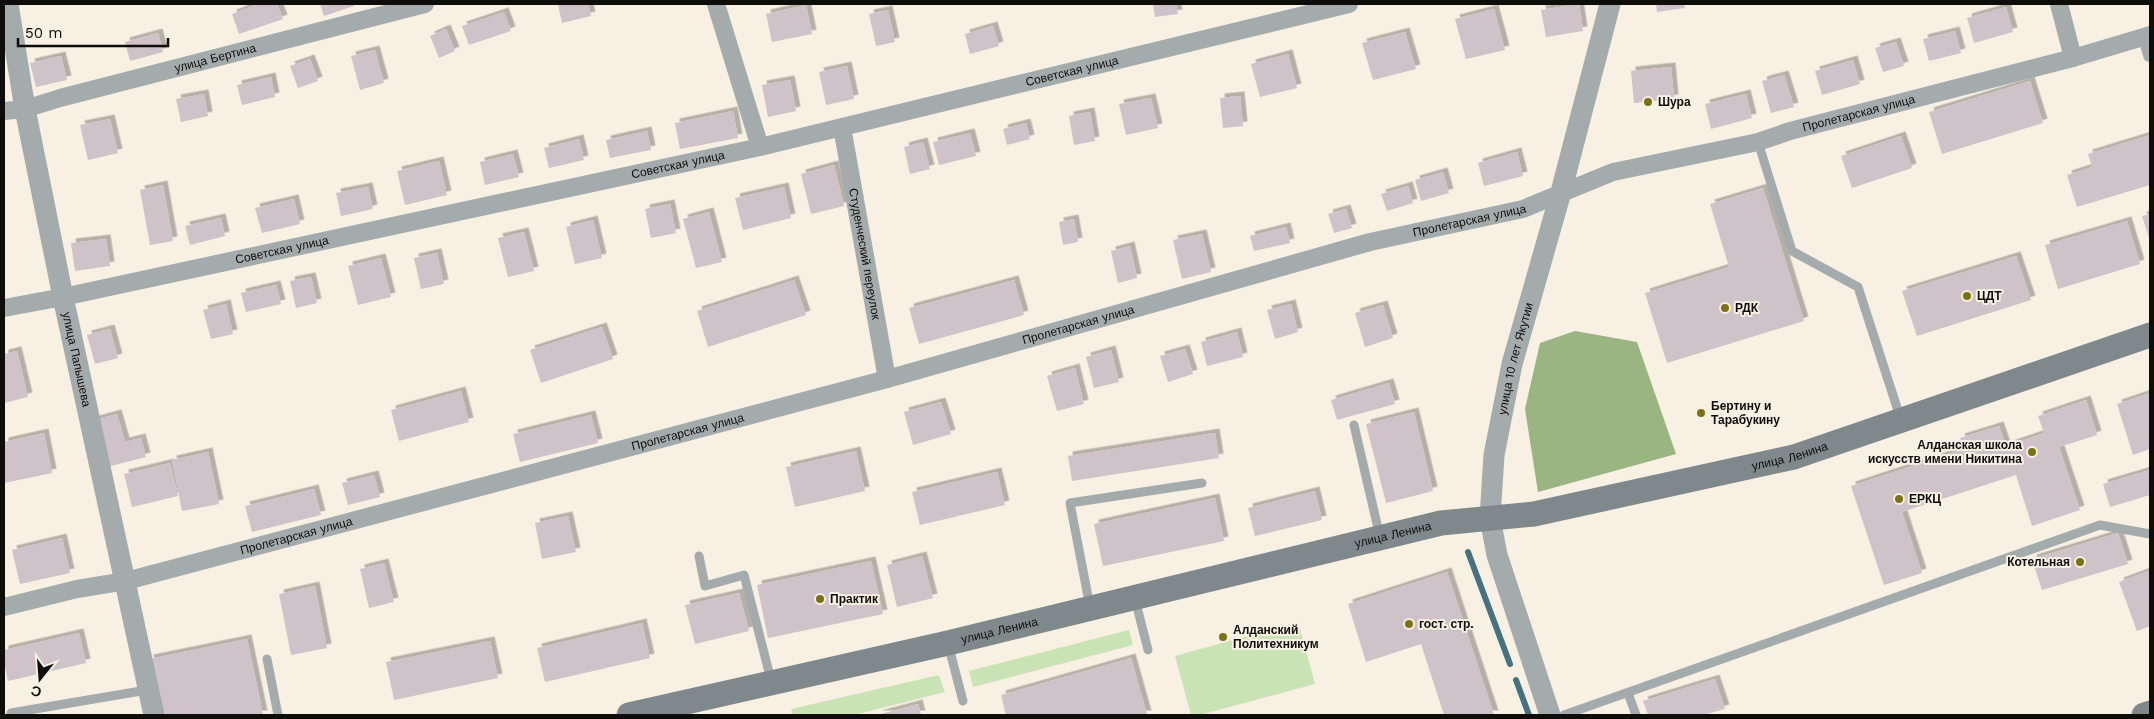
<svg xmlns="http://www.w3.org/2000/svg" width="2154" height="719" viewBox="0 0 2154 719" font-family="'Work Sans',sans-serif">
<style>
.green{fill:#cae3b5}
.forest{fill:#9ab482}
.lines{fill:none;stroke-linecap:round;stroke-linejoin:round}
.stream{stroke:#447281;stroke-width:6}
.building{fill:#cfc2c9;filter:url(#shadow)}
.service{stroke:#a4abad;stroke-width:9}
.minor{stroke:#a4abad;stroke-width:18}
.tertiary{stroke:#a4abad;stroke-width:21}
.secondary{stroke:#7f898c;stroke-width:25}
.poi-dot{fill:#7b7213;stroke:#f7f0e3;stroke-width:2}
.labels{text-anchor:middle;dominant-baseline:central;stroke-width:4;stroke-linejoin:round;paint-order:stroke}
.street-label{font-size:12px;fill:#0f0d09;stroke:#f7f0e3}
.poi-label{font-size:12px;font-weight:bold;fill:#0f0d09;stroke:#f7f0e3;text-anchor:start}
</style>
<defs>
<filter id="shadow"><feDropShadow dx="4.5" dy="-4.5" stdDeviation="0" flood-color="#0004"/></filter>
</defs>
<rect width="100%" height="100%" fill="#f7f0e3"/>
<g class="green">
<polygon points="1298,622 1315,684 1200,715 1191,715 1175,656"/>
<polygon points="1129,630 1133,645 973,687 969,671"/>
<polygon points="939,675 945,692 854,715 793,715 791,709"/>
</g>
<polygon class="forest" points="1575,331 1637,342 1676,454 1538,492 1525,409 1540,343"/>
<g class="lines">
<g class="stream">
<polyline points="1468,552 1510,664"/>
<polyline points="1516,680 1529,715"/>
</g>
</g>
<g class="building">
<polygon points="259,4 277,4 283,19 239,34 232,14"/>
<polygon points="320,4 353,4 354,6 324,16"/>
<polygon points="558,4 588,4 591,16 562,23"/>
<polygon points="1153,4 1176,4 1178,14 1155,17"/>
<polygon points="1579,4 1583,31 1546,37 1541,10"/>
<polygon points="1656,4 1684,4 1685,8 1657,12"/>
<polygon points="806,5 812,34 772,42 766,14"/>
<polygon points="2006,7 2013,32 1974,43 1967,18"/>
<polygon points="1494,9 1505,50 1466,59 1455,19"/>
<polygon points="888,10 895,42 876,46 869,14"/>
<polygon points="504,12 511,31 469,45 462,26"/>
<polygon points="993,26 999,46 970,54 965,34"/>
<polygon points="446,29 455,51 439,58 430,36"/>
<polygon points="1955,31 1961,53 1929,61 1923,39"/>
<polygon points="1405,32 1416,69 1373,80 1362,43"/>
<polygon points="158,33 163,52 130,61 125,42"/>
<polygon points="1896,42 1904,66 1883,72 1875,48"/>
<polygon points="375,50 384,83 360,90 351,56"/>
<polygon points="1288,54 1297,88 1260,97 1251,64"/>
<polygon points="61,56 67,80 36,87 30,63"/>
<polygon points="310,59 318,81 298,88 290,66"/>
<polygon points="1853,60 1860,84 1822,95 1815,71"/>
<polygon points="847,66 854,99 826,105 819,72"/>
<polygon points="1671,67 1674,99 1634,103 1631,71"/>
<polygon points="1784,75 1794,107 1771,113 1762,81"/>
<polygon points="271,77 275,97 242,105 237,85"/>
<polygon points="790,80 796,111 768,117 762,85"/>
<polygon points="2030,81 2043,123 1942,154 1929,112"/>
<polygon points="204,94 208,116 181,122 176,99"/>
<polygon points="1746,94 1752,118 1711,129 1705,104"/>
<polygon points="1240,96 1243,126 1223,128 1220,98"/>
<polygon points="1151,98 1158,128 1126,135 1119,104"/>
<polygon points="733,111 738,138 680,149 675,123"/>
<polygon points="1090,112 1095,141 1074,145 1069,116"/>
<polygon points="110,119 118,153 88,160 80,125"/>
<polygon points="1026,123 1030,139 1007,145 1003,129"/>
<polygon points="647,131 651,150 610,158 606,140"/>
<polygon points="970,133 976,156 939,165 933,142"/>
<polygon points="2150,135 2150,185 2077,207 2067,175 2092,167 2088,154"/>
<polygon points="1901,136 1912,168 1852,188 1841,156"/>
<polygon points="579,139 584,160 549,168 544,148"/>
<polygon points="923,142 930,169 910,174 904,147"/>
<polygon points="1517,152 1523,176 1484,186 1478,163"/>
<polygon points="513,154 519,177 485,185 480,162"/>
<polygon points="439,161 447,195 405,205 397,171"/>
<polygon points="834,165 844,206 811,214 801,174"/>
<polygon points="1443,172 1449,193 1421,201 1415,180"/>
<polygon points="163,185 173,241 150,245 140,190"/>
<polygon points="1408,186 1413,203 1387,211 1381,194"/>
<polygon points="368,187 373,209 341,216 336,193"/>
<polygon points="784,187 791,218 743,230 735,198"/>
<polygon points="1763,188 1804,321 1667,363 1645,293 1729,267 1710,204"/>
<polygon points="294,199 300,224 262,233 255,208"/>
<polygon points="670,204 676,233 651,238 645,209"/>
<polygon points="1346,209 1352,228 1334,233 1328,214"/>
<polygon points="709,212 722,262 696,268 683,219"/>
<polygon points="2150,214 2150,241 2142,216"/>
<polygon points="221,218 225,236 190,245 185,226"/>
<polygon points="1074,219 1078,242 1063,245 1059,222"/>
<polygon points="593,220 602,258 575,264 566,227"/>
<polygon points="2127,221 2140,264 2058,289 2045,245"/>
<polygon points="1286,227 1290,243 1254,251 1250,236"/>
<polygon points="524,232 534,271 508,277 498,238"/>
<polygon points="1202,234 1211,272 1182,279 1173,240"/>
<polygon points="106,239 110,266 75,271 71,243"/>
<polygon points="1130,246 1137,278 1118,283 1111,251"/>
<polygon points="437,253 444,284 421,289 414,258"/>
<polygon points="2016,256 2031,300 1917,336 1902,291"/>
<polygon points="381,258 391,297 358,305 348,266"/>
<polygon points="311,277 317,303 296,308 290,281"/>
<polygon points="794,280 806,315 708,347 697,311"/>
<polygon points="1014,280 1024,315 919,344 909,308"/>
<polygon points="276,285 281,304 246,312 241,293"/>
<polygon points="226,304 233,334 211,339 203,310"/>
<polygon points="1291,304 1298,332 1275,339 1267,310"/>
<polygon points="1383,305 1393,338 1365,347 1355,313"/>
<polygon points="602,327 613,359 541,383 530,350"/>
<polygon points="110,329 118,358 95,364 87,335"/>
<polygon points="1237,332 1243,357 1207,366 1201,342"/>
<polygon points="1185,349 1193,374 1168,382 1160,356"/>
<polygon points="1111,350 1119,382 1094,388 1086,357"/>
<polygon points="17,351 28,397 4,403 4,354"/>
<polygon points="1075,368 1084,404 1057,411 1047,376"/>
<polygon points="1389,383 1395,404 1337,420 1331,400"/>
<polygon points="461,391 469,422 399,441 391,410"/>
<polygon points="2150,393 2150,449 2133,455 2117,404"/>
<polygon points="2086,400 2097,435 2059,447 2080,510 2032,526 2016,475 1902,512 1922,573 1884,585 1851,486 1964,449 1960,438 1999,426 2006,446 2044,433 2038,416"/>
<polygon points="941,402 951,434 913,445 904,412"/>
<polygon points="1414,412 1433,491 1386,503 1366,424"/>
<polygon points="117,414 125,442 141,438 146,457 103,468 91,421"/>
<polygon points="591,415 598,443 520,462 513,434"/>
<polygon points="44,433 52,473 4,483 4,442"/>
<polygon points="1215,433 1219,458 1072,481 1068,456"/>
<polygon points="856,451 865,491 795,507 786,467"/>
<polygon points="208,452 219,504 182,511 172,460"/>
<polygon points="170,463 178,496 132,507 124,474"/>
<polygon points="2150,470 2150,495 2110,507 2103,484"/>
<polygon points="997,472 1005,505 920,525 912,492"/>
<polygon points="374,475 380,497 348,505 342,483"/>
<polygon points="314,489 321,515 252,532 245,506"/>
<polygon points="1315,491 1322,520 1255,536 1248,508"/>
<polygon points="1215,498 1224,541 1103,566 1094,524"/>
<polygon points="568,516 576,552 542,559 535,523"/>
<polygon points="2118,533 2128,564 2042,590 2032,559"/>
<polygon points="62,538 70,573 20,584 12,550"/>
<polygon points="922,556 933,598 897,607 887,565"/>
<polygon points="871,561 883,614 768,638 757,585"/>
<polygon points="384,563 394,602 369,608 360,569"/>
<polygon points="2149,571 2150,626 2137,631 2119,582"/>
<polygon points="1447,572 1494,715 1444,715 1421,644 1366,662 1348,604"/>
<polygon points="315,586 327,648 291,655 279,594"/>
<polygon points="739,593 749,631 695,644 685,605"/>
<polygon points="642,623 650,658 545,682 537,648"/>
<polygon points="79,633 86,663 8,681 4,662 4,650"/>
<polygon points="247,639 263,715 160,715 149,659"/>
<polygon points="490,641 498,678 394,700 386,662"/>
<polygon points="1131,658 1147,715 1006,715 1001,695"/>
<polygon points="1715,679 1725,709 1703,715 1648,715 1643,701"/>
<polygon points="918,704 921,715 877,715"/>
</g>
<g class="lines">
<g class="service">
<polyline points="2142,37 2148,57"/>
<polyline points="1758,142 1792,251 1858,287 1901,420"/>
<polyline points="1354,425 1380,537"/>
<polyline points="699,556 705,586 744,575 771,680"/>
<polyline points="1135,599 1148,650"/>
<polyline points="1090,607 1070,503 1202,483"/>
<polyline points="948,644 963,701"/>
<polyline points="267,659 278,715"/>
<polyline points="1628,693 1636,715"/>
<polyline points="11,713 147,690"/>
<polyline points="1564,715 2100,525 2150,534"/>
</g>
<g class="minor">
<polyline points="716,4 760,147"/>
<polyline points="2059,4 2073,58"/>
<path id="s1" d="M 4,111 L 25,109 L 60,98 L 425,4"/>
<path id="s2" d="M 842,127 L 887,379"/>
<path id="s3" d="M 4,308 L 63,297 L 760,147 L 1349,4"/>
<path id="s4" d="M 4,607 L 77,589 L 126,581 L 887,379 L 1370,242 L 1523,209 L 1613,172 L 1758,142 L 1790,131 L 2073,58 L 2150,35"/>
</g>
<g class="tertiary">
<path id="s5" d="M 8,4 L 25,109 L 63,297 L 154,715"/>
<path id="s6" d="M 1550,715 L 1497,555 L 1490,518 L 1494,455 L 1512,364 L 1561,192 L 1610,4"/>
</g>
<g class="secondary">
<path id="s7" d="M 629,715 L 948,643 L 1441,523 L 1534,514 L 1794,457 L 2150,335"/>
<polyline points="2144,715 2150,713"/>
</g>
</g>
<g class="poi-dot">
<circle cx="1648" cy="102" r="5"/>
<circle cx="1967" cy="296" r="5"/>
<circle cx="1725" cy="308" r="5"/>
<circle cx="1701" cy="413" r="5"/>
<circle cx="2032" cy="452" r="5"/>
<circle cx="1899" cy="499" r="5"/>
<circle cx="2080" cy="562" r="5"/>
<circle cx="820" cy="599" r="5"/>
<circle cx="1409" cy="624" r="5"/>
<circle cx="1223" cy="637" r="5"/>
</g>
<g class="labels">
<g class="street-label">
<text stroke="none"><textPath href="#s1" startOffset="218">улица Бертина</textPath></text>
<text stroke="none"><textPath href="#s3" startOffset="1094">Советская улица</textPath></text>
<text stroke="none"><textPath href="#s4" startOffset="1921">Пролетарская улица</textPath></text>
<text stroke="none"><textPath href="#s3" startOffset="689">Советская улица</textPath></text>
<text stroke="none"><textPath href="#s4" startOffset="1516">Пролетарская улица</textPath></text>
<text stroke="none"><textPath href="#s3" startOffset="284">Советская улица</textPath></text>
<text stroke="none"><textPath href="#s2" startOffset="129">Студенческий переулок</textPath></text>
<text stroke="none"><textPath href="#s4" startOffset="1111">Пролетарская улица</textPath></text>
<text stroke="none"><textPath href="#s6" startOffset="368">улица 10 лет Якутии</textPath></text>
<text stroke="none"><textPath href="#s5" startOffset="362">улица Папышева</textPath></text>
<text stroke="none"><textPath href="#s4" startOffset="706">Пролетарская улица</textPath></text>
<text stroke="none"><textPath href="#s7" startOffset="1190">улица Ленина</textPath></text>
<text stroke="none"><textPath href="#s4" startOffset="301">Пролетарская улица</textPath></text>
<text stroke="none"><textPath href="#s7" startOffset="785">улица Ленина</textPath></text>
<text stroke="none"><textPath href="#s7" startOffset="380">улица Ленина</textPath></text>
</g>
<g class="poi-label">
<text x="1658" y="102">Шура</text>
<text x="1977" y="296">ЦДТ</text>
<text x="1735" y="308">РДК</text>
<text x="1711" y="406">Бертину и<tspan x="1711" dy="14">Тарабукину</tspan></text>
<text x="2022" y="445" text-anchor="end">Алданская школа<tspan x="2022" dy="14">искусств имени Никитина</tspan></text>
<text x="1909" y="499">ЕРКЦ</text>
<text x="2070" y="562" text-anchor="end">Котельная</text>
<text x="830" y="599">Практик</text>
<text x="1419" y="624">гост. стр.</text>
<text x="1233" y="630">Алданский<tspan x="1233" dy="14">Политехникум</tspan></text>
</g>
</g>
<rect width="2154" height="719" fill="none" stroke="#0f0d09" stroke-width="10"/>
<g transform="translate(40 679) rotate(197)" stroke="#f7f0e3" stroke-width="4" paint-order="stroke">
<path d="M0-4L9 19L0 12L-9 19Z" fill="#0f0d09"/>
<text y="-8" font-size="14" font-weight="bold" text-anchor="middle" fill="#0f0d09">С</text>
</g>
<path d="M18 38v8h150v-8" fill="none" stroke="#0f0d09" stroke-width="2.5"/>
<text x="25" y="38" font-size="15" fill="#0f0d09" stroke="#f7f0e3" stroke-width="4" paint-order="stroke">50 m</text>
</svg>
